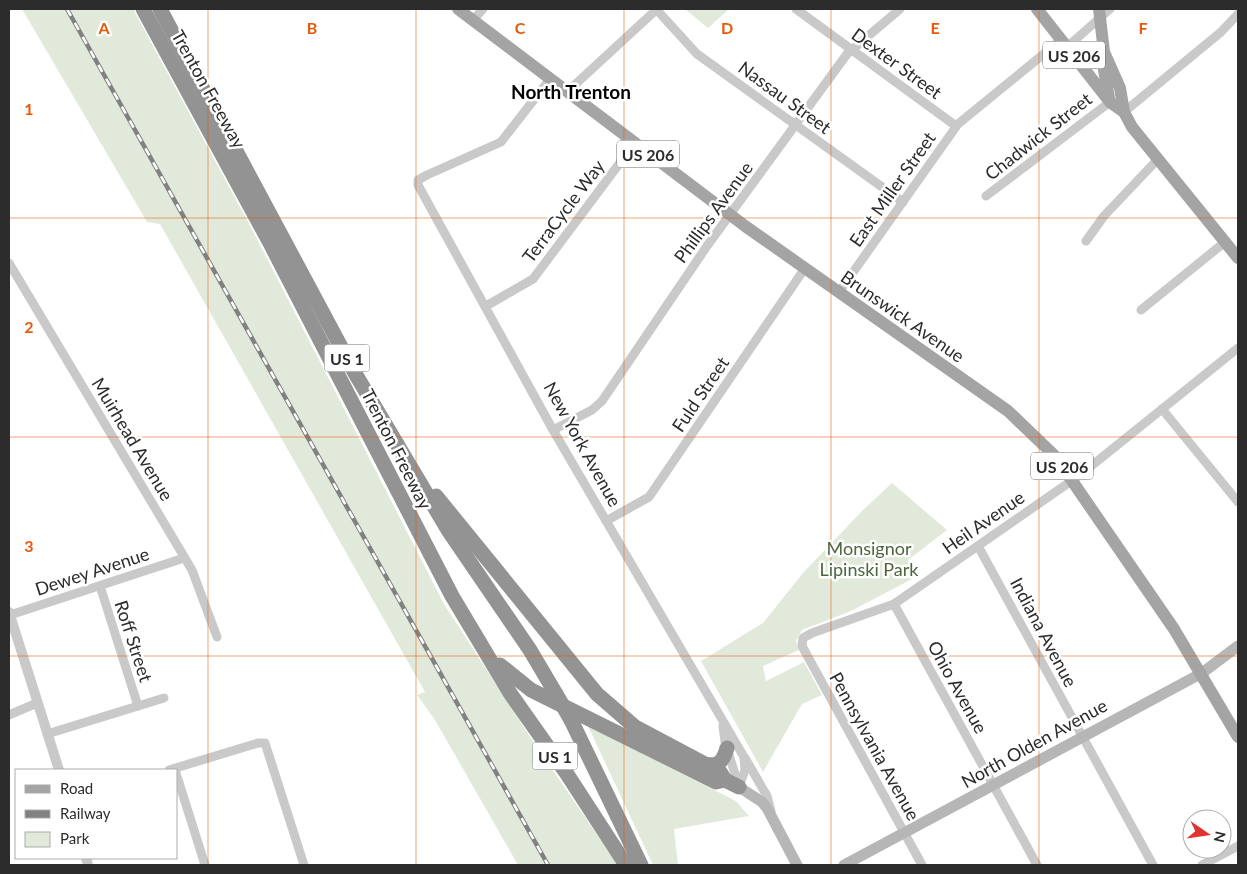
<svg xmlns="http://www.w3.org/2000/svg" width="1247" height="874" viewBox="0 0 1247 874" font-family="Lato,sans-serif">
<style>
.green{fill:#e1eada}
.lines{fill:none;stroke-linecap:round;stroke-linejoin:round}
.minor{stroke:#c9c9c9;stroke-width:9}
.tertiary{stroke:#c9c9c9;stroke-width:10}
.secondary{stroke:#b6b6b6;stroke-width:11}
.primary{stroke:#a4a4a4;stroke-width:12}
.motorway{stroke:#939393;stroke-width:15}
.rail-casing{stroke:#818181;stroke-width:4.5}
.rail{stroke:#fff;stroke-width:2.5;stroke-dasharray:8;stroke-linecap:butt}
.motorway-bridge{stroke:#939393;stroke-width:15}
.grid{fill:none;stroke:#e8590c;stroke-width:1;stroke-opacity:0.55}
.labels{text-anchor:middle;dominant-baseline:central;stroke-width:5;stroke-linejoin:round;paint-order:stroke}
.shield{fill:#fff;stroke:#6b6b6b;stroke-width:1}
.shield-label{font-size:16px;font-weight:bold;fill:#2c2c2c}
.street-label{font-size:18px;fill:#2c2c2c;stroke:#fff}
.park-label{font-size:18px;fill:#4c663b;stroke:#fff}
.neighbourhood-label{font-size:19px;font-weight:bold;fill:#000;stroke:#fff}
.grid-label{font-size:16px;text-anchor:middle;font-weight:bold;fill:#e8590c;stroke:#fff;stroke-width:5;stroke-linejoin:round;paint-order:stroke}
</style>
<rect width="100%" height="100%" fill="#fff"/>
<g class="green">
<polygon points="22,9 133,9 254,233 444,604 534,743 618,865 518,865 435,720 417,695 425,692 160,224 147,222"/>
<polygon points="685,9 729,9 708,28"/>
<polygon points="892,483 947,530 908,560 916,577 851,611 802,630 796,641 799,650 763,666 766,681 804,662 822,695 802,704 763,772 701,661 763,623 803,573 862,511"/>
<polygon points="588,726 736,801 749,816 674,829 678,865 653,865"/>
</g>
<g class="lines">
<g class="minor">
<polyline points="656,9 697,54 903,202"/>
<polyline points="796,9 956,126"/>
<polyline points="473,20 483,9"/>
<polyline points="1067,47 1110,9"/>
<polyline points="550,79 501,142 427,175 418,180 418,185 553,430 744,757 745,770 739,787"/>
<polyline points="567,92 657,9"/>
<polyline points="1124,112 1221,32 1238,14"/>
<polyline points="986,196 1110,102"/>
<polyline points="1086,241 1104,216 1158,159"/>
<polyline points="9,263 192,570 217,637"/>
<polyline points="839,292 958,124 1062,39"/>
<polyline points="486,306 533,279 634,144"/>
<polyline points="1141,310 1225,242"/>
<polyline points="1162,409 1238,502"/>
<polyline points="553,430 592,410 602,401 707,246 847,54 900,9"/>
<polyline points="606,521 649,497 805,268"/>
<polyline points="978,546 1153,865"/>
<polyline points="100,586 138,706"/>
<polyline points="894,604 1037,865"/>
<polyline points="10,615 184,558"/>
<polyline points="9,715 37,703"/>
<polyline points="723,726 725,742 739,787"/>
<polyline points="47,734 164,698"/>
<polyline points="745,758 767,796 771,811"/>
<polyline points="169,770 258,743 265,743 304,865"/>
<polyline points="176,773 205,865"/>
<polyline points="922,865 802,646 803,638 812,633 894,604 1080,475 1238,348"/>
<polyline points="1202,865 1238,846"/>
</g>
<g class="tertiary">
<polyline points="9,612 59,770"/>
<polyline points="86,858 88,865"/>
</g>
<g class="secondary">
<polyline points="739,787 762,802 767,808 797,865"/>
<polyline points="844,865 1202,673 1238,646"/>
</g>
<g class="primary">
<polyline points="458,9 745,226 1008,411 1055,456 1174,629 1238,737"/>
<polyline points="1037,9 1110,102 1124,112"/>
<polyline points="1099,9 1104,52 1120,88 1124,112 1132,127 1238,258"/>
<polyline points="1102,59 1109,98"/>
</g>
<g class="motorway">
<polyline points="143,9 270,243 452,596 510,693 567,774 626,865"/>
<polyline points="160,9 356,375 448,530 530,650 556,694"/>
<polyline points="436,496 597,694 635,727 720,772 725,780 739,787"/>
<polyline points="500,665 531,690 710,779 716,782 725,780"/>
<polyline points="571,720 641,865"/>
<path d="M 704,764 C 718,767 723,762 727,748"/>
</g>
<defs>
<polyline id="rail" points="67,9 548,865"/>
</defs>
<use href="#rail" class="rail-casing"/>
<use href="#rail" class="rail"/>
<polyline class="motorway-bridge" points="556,694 571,720"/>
</g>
<path class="grid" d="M 208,9 L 208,865M 416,9 L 416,865M 624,9 L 624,865M 831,9 L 831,865M 1039,9 L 1039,865M 9,218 L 1238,218M 9,437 L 1238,437M 9,656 L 1238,656"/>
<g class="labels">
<g class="shield">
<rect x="1043" y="41.5" width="62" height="27" rx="4"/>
<rect x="617" y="140.5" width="62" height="27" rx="4"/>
<rect x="324.5" y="344.5" width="45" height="27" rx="4"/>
<rect x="1031" y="452.5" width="62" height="27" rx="4"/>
<rect x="532.5" y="742.5" width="45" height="27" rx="4"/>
</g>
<g class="shield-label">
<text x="1074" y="55">US 206</text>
<text x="648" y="154">US 206</text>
<text x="347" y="358">US 1</text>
<text x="1062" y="466">US 206</text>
<text x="555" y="756">US 1</text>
</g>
<g class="street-label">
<text transform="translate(897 63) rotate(36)">Dexter Street</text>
<text transform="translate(209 89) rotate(61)">Trenton Freeway</text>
<text transform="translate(785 97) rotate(36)">Nassau Street</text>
<text transform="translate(1038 136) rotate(-38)">Chadwick Street</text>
<text transform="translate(892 189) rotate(-55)">East Miller Street</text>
<text transform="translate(563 211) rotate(-53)">TerraCycle Way</text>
<text transform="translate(713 212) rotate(-54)">Phillips Avenue</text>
<text transform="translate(903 316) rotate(35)">Brunswick Avenue</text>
<text transform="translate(700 394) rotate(-56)">Fuld Street</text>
<text transform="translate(133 439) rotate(59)">Muirhead Avenue</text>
<text transform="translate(583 444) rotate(61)">New York Avenue</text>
<text transform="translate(397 449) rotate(63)">Trenton Freeway</text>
<text transform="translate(983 522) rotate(-35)">Heil Avenue</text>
<text transform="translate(92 571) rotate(-18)">Dewey Avenue</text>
<text transform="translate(1044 632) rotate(62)">Indiana Avenue</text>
<text transform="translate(134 641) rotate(72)">Roff Street</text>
<text transform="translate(958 687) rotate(61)">Ohio Avenue</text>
<text transform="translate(1034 743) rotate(-29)">North Olden Avenue</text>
<text transform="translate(875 746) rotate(61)">Pennsylvania Avenue</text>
</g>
<g class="park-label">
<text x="869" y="548">Monsignor<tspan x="869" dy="21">Lipinski Park</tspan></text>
</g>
<g class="neighbourhood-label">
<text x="571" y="91">North Trenton</text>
</g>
</g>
<g class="grid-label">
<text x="104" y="34">A</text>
<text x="312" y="34">B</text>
<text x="520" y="34">C</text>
<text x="727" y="34">D</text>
<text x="935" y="34">E</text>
<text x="1143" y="34">F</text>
<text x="29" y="115">1</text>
<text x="29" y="333">2</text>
<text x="29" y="552">3</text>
</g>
<rect width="1247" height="874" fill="none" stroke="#2c2c2c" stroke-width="20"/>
<rect x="15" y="769" width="162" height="90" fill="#ffffff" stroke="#ababab"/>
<rect x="25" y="785" width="25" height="8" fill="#a4a4a4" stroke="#ababab"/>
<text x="60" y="794" font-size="15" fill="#2c2c2c">Road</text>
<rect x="25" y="810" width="25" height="8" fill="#818181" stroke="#ababab"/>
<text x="60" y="819" font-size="15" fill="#2c2c2c">Railway</text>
<rect x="25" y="832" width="25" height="15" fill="#e1eada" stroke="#ababab"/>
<text x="60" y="844" font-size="15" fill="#2c2c2c">Park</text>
<g transform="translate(1207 834) rotate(103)"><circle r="24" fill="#ffffff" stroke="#ababab"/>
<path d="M0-4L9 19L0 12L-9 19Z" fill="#e13131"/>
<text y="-8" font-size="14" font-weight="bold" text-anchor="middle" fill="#2c2c2c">N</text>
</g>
</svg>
